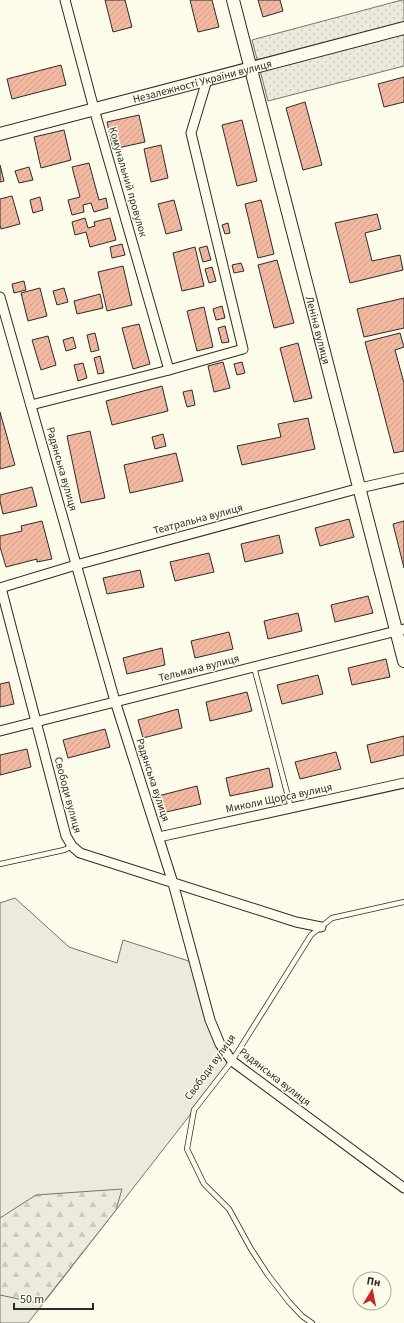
<svg xmlns="http://www.w3.org/2000/svg" width="404" height="1323" viewBox="0 0 404 1323" font-family="'Source Sans 3',sans-serif">
<style>
.grass{fill:#ecebdb;stroke:#74746e}
.forest{fill:url(#forest-firs);stroke:#74746e}
.park{fill:url(#park-dots);stroke:#74746e}
.building{fill:url(#building-hatch);stroke:#2b2b2b}
.lines{fill:none;stroke-linecap:round;stroke-linejoin:round}
.service-casing{stroke:#2b2b2b;stroke-width:6}
.minor-casing{stroke:#2b2b2b;stroke-width:11}
.tertiary-casing{stroke:#2b2b2b;stroke-width:14}
.service{stroke:#fdfbea;stroke-width:4.5}
.minor{stroke:#fdfbea;stroke-width:9}
.tertiary{stroke:#fdfbea;stroke-width:12}
.labels{text-anchor:middle;dominant-baseline:central;stroke-width:3;stroke-linejoin:round;paint-order:stroke}
.street-label{font-size:11px;fill:#2b2b2b;stroke:#fdfbea}
</style>
<defs>
<pattern id="forest-firs" width="22" height="20" patternUnits="userSpaceOnUse"><rect width="22" height="20" fill="#ecebdb"/><path d="M5 1l3.5 6h-7zM16 11l3.5 6h-7z" fill="#cbcabc"/></pattern>
<pattern id="park-dots" width="8" height="8" patternUnits="userSpaceOnUse"><rect width="8" height="8" fill="#ecebdb"/><path d="M2 2h.1M6 6h.1" fill="none" stroke="#cbcabc" stroke-width="1.8" stroke-linecap="round"/></pattern>
<pattern id="building-hatch" width="6" height="6" patternUnits="userSpaceOnUse"><rect width="6" height="6" fill="#f2b8a0"/><path d="M-1 1l2-2M0 6l6-6M5 7l2-2" fill="none" stroke="#d09e8a"/></pattern>
</defs>
<rect width="100%" height="100%" fill="#fdfbea"/>
<polygon class="grass" points="15,898 69,947 117,963 123,940 195,963 210,1020 232,1061 28,1323 0,1323 0,903"/>
<polygon class="forest" points="122,1189 116,1210 42,1304 0,1295 0,1218 36,1195"/>
<polygon class="park" points="402,0 404,0 404,66 268,101 252,40"/>
<g class="building">
<polygon points="105,0 125,0 132,27 113,32"/>
<polygon points="190,0 212,0 219,27 198,32"/>
<polygon points="258,0 280,0 283,11 263,17"/>
<polygon points="61,65 66,85 12,99 7,79"/>
<polygon points="404,77 404,102 384,107 378,84"/>
<polygon points="305,102 322,165 303,170 286,108"/>
<polygon points="139,115 145,142 113,149 107,122"/>
<polygon points="242,120 257,181 237,186 222,125"/>
<polygon points="64,130 71,160 41,168 34,137"/>
<polygon points="161,145 168,178 151,182 144,149"/>
<polygon points="89,163 99,200 106,198 108,208 94,212 91,203 83,205 84,212 72,215 68,200 80,197 72,167"/>
<polygon points="0,165 4,181 0,182"/>
<polygon points="29,167 33,180 19,183 15,171"/>
<polygon points="12,196 20,224 1,229 0,225 0,199"/>
<polygon points="40,197 43,210 33,213 30,200"/>
<polygon points="174,200 182,230 166,234 158,204"/>
<polygon points="261,200 274,254 258,258 245,204"/>
<polygon points="377,214 381,229 365,233 372,261 400,255 403,270 350,283 335,223"/>
<polygon points="85,218 88,228 95,226 94,222 110,218 116,240 90,247 86,232 75,235 72,222"/>
<polygon points="228,223 230,233 225,234 222,225"/>
<polygon points="122,244 125,255 112,258 110,247"/>
<polygon points="207,246 211,260 203,262 199,248"/>
<polygon points="195,247 204,286 182,291 173,253"/>
<polygon points="277,260 294,323 274,328 258,265"/>
<polygon points="241,263 244,271 234,273 232,265"/>
<polygon points="123,266 132,305 107,311 98,272"/>
<polygon points="212,267 216,281 209,283 205,269"/>
<polygon points="24,281 26,290 14,293 12,284"/>
<polygon points="40,288 47,316 28,321 21,293"/>
<polygon points="64,288 68,302 57,305 53,291"/>
<polygon points="100,294 103,308 77,314 74,301"/>
<polygon points="404,298 404,328 364,337 357,309"/>
<polygon points="222,306 225,318 216,320 213,309"/>
<polygon points="204,307 213,347 197,351 187,311"/>
<polygon points="139,324 150,364 133,369 122,328"/>
<polygon points="225,326 229,342 222,343 218,328"/>
<polygon points="95,333 99,350 91,352 87,335"/>
<polygon points="400,333 404,347 395,350 404,383 404,451 394,453 365,342"/>
<polygon points="48,336 56,365 41,370 32,340"/>
<polygon points="73,337 76,348 66,351 63,340"/>
<polygon points="298,343 312,398 294,402 280,348"/>
<polygon points="100,356 104,373 98,374 94,358"/>
<polygon points="223,362 230,388 214,392 208,366"/>
<polygon points="242,362 245,373 237,375 234,364"/>
<polygon points="83,363 87,378 78,381 74,365"/>
<polygon points="162,386 168,411 112,425 106,401"/>
<polygon points="192,390 195,405 187,407 183,392"/>
<polygon points="0,412 15,465 0,469"/>
<polygon points="308,418 315,449 242,465 237,446 281,437 278,424"/>
<polygon points="90,431 105,498 81,503 67,436"/>
<polygon points="163,434 166,446 155,449 152,437"/>
<polygon points="176,453 183,481 130,493 124,465"/>
<polygon points="32,487 37,506 3,514 0,501 0,495"/>
<polygon points="349,519 354,537 320,546 315,528"/>
<polygon points="42,521 52,559 37,562 37,559 6,567 0,547 0,536 22,531 21,526"/>
<polygon points="404,521 404,568 393,524"/>
<polygon points="279,535 283,553 245,562 241,544"/>
<polygon points="209,553 214,572 175,581 170,562"/>
<polygon points="140,570 144,587 107,594 103,578"/>
<polygon points="368,596 373,613 335,622 331,605"/>
<polygon points="298,613 302,631 268,639 264,621"/>
<polygon points="229,632 233,649 195,658 191,641"/>
<polygon points="162,648 165,665 127,674 123,658"/>
<polygon points="386,659 390,677 352,685 348,668"/>
<polygon points="318,675 323,694 282,704 277,685"/>
<polygon points="9,682 14,704 0,707 0,684"/>
<polygon points="247,692 252,711 210,721 206,702"/>
<polygon points="178,709 182,728 143,738 138,720"/>
<polygon points="105,729 110,747 68,758 63,740"/>
<polygon points="404,736 404,755 371,763 367,745"/>
<polygon points="27,749 31,767 0,775 0,755"/>
<polygon points="336,752 341,769 300,779 295,762"/>
<polygon points="269,768 273,787 230,796 226,778"/>
<polygon points="197,786 201,804 162,813 158,796"/>
</g>
<g class="lines">
<defs>
<g id="service">
<polyline points="254,667 291,808"/>
<polyline points="0,864 64,850 72,846"/>
<polyline points="312,1323 302,1316 289,1302 268,1275 251,1249 229,1209 204,1184 187,1149 194,1110 232,1061 311,935 332,918 404,902"/>
</g>
<g id="minor">
<polyline points="65,0 94,109 169,370 243,349 191,133 207,80"/>
<polyline points="0,297 115,701 173,883 210,1020 220,1044 232,1061 404,1188"/>
<polyline points="31,405 169,370"/>
<polyline points="0,588 76,565 360,488 404,478"/>
<polyline points="1,588 66,836 72,846 80,853 296,922 321,927"/>
<polyline points="0,731 404,629"/>
<polyline points="159,837 404,783"/>
</g>
<g id="tertiary">
<path id="s1" d="M 233,0 L 404,661"/>
<path id="s2" d="M 0,134 L 404,28"/>
</g>
</defs>
<use href="#service" class="service-casing"/>
<use href="#minor" class="minor-casing"/>
<use href="#tertiary" class="tertiary-casing"/>
<use href="#service" class="service"/>
<use href="#minor" class="minor"/>
<use href="#tertiary" class="tertiary"/>
</g>
<g class="labels">
<g class="street-label">
<text stroke="none"><textPath href="#s2" startOffset="209">Незалежності України вулиця</textPath></text>
<text transform="translate(128 182) rotate(74)">Комунальний провулок</text>
<text stroke="none"><textPath href="#s1" startOffset="341">Леніна вулиця</textPath></text>
<text transform="translate(62 469) rotate(74)">Радянська вулиця</text>
<text transform="translate(198 519) rotate(-15)">Театральна вулиця</text>
<text transform="translate(199 668) rotate(-14)">Тельмана вулиця</text>
<text transform="translate(153 780) rotate(72)">Радянська вулиця</text>
<text transform="translate(68 795) rotate(75)">Свободи вулиця</text>
<text transform="translate(279 798) rotate(-12)">Миколи Щорса вулиця</text>
<text transform="translate(210 1067) rotate(-54)">Свободи вулиця</text>
<text transform="translate(275 1077) rotate(38)">Радянська вулиця</text>
</g>
</g>
<g transform="translate(372 1291) rotate(10)"><circle r="19" fill="#fdfbea" stroke="#a9a89e"/>
<path d="M0-3L7 15L0 10L-7 15Z" fill="#c62828"/>
<text y="-6" font-size="11" font-weight="bold" text-anchor="middle" fill="#2b2b2b">Пн</text>
</g>
<path d="M14 1303v6h79v-6" fill="none" stroke="#2b2b2b" stroke-width="2"/>
<text x="20" y="1303" font-size="12" fill="#2b2b2b" stroke="#fdfbea" stroke-width="3" paint-order="stroke">50 m</text>
</svg>
